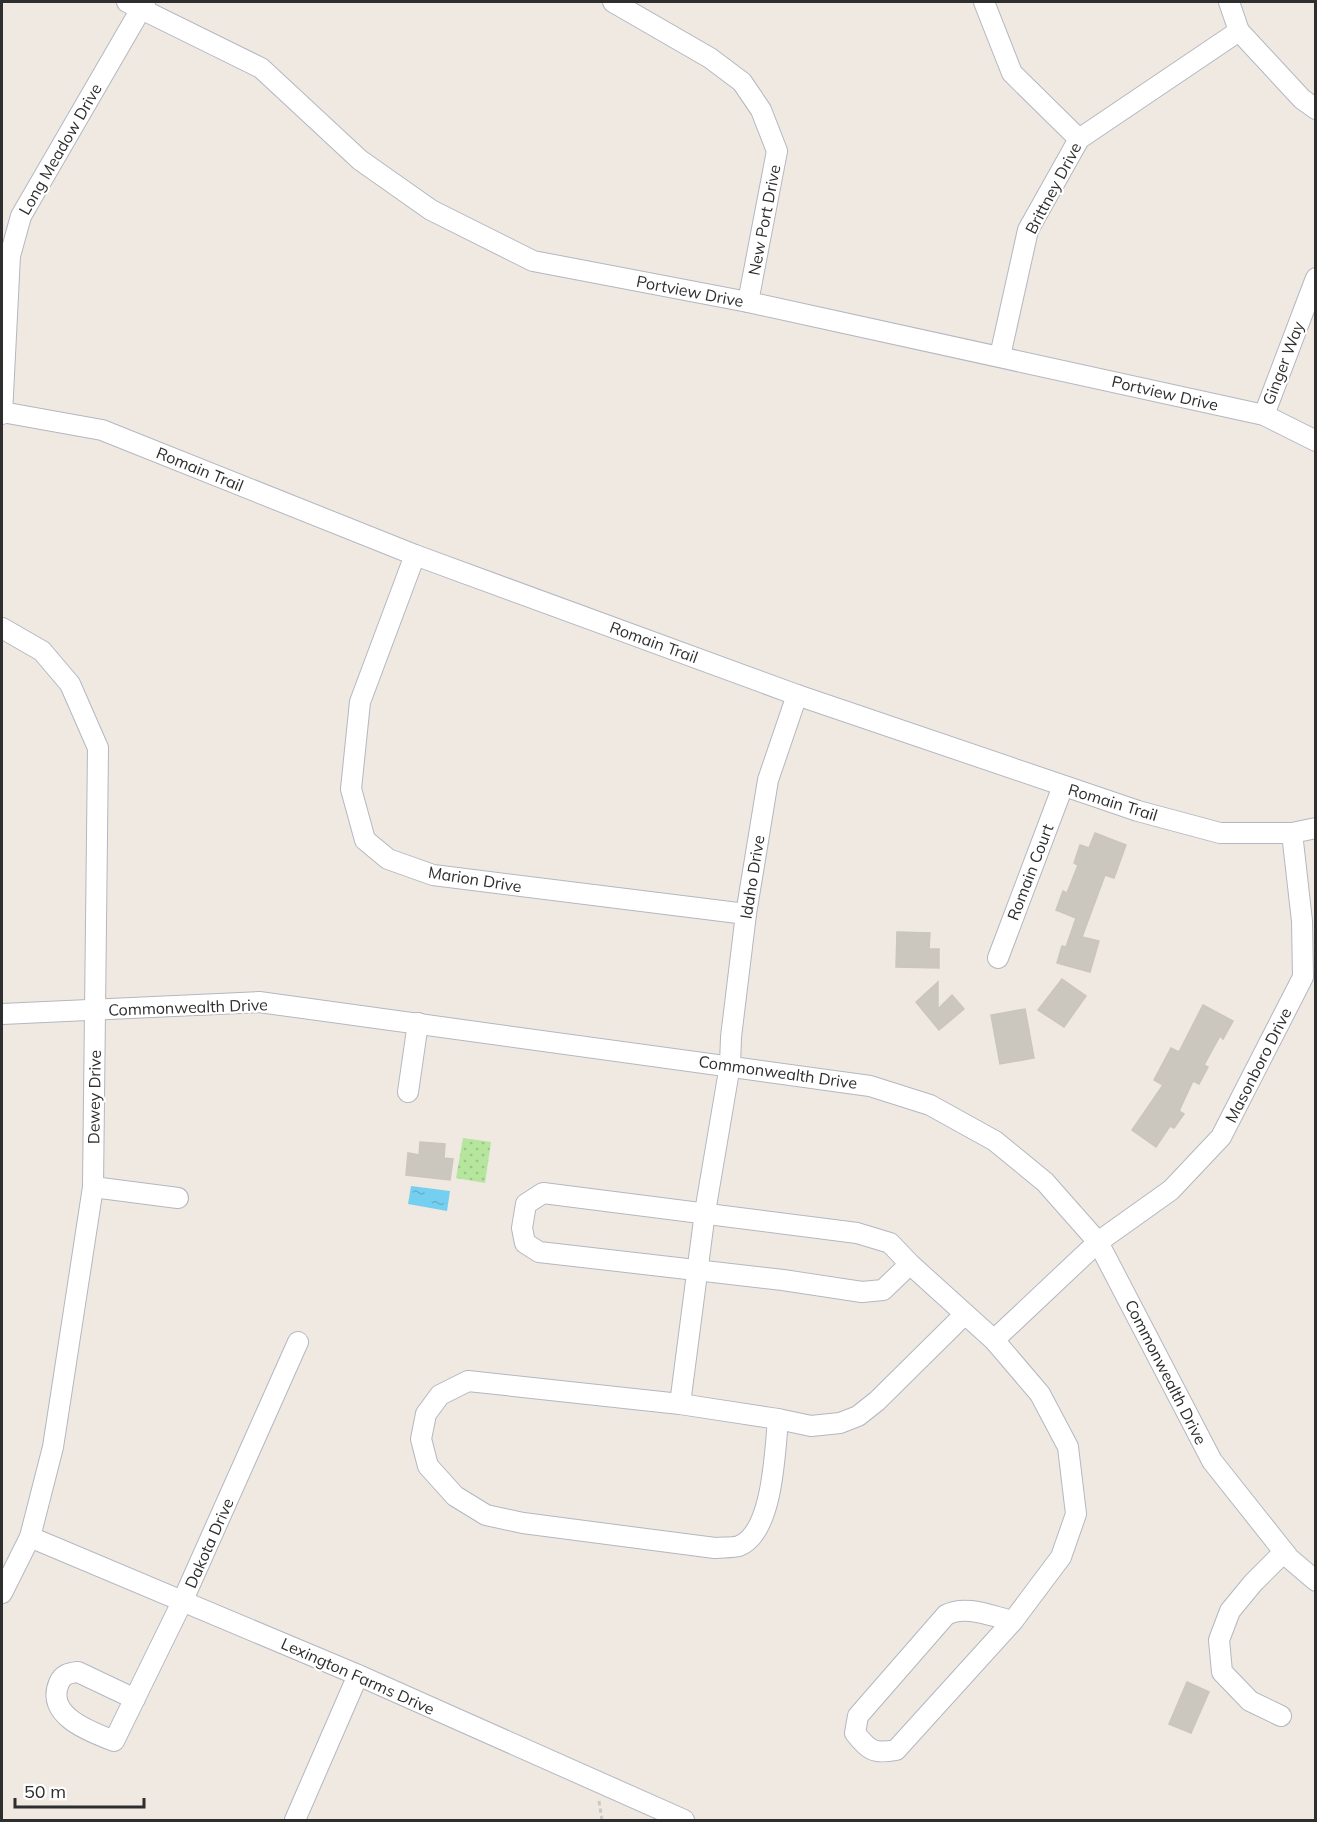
<svg xmlns="http://www.w3.org/2000/svg" width="1317" height="1822" viewBox="0 0 1317 1822" font-family="Mulish,sans-serif">
<style>
.grass{fill:url(#grass-dots)}
.water{fill:url(#water-ripples)}
.building{fill:#cbc7bf;stroke:#cbc5ba;stroke-width:1.5}
.lines{fill:none;stroke-linecap:round;stroke-linejoin:round}
.minor-casing{stroke:#b4b7c1;stroke-width:22}
.path{stroke:#c9c9c9;stroke-width:3;stroke-dasharray:4.5 3;stroke-linecap:butt}
.minor{stroke:#fff;stroke-width:20}
.labels{text-anchor:middle;dominant-baseline:central;stroke-width:4.5;stroke-linejoin:round;paint-order:stroke}
.street-label{font-size:16px;fill:#2e2e2e;stroke:#fff}
</style>
<defs>
<pattern id="grass-dots" width="8" height="8" patternUnits="userSpaceOnUse" patternTransform="scale(1.5)"><rect width="8" height="8" fill="#b6e59e"/><path d="M2 2h.1M6 6h.1" fill="none" stroke="#9dc588" stroke-width="1.8" stroke-linecap="round"/></pattern>
<pattern id="water-ripples" width="26" height="14" patternUnits="userSpaceOnUse" patternTransform="scale(1.5)"><rect width="26" height="14" fill="#75cff0"/><path d="M2 4q2-2 4 0t4 0M15 11q2-2 4 0t4 0" fill="none" stroke="#66b2ce"/></pattern>
</defs>
<rect width="100%" height="100%" fill="#efe9e1"/>
<polygon class="grass" points="463,1138 491,1142 485,1183 456,1178"/>
<polygon class="water" points="411,1186 450,1191 447,1211 408,1204"/>
<g class="building">
<polygon points="1095,833 1126,845 1114,878 1105,875 1082,937 1099,941 1090,972 1057,963 1062,946 1066,947 1076,918 1056,910 1063,891 1067,893 1078,865 1074,863 1080,845 1089,848"/>
<polygon points="897,932 930,933 929,949 939,949 939,968 896,967"/>
<polygon points="1062,979 1086,996 1064,1027 1038,1010"/>
<polygon points="938,982 938,1009 952,995 964,1009 939,1030 916,1002"/>
<polygon points="1203,1005 1233,1021 1223,1039 1220,1036 1204,1065 1208,1067 1199,1084 1193,1081 1179,1111 1184,1114 1174,1128 1170,1126 1156,1147 1132,1130 1163,1085 1154,1080 1171,1048 1179,1052"/>
<polygon points="1025,1009 1034,1058 1000,1064 991,1015"/>
<polygon points="420,1142 445,1144 444,1158 453,1159 450,1180 406,1175 408,1153 419,1155"/>
<polygon points="1187,1682 1209,1692 1191,1733 1169,1724"/>
</g>
<g class="lines">
<defs>
<g id="minor">
<polyline points="127,2 261,68 360,160 431,210 533,261 748,302 1264,415 1316,441"/>
<polyline points="613,2 710,58 742,82 761,110 777,151 748,302"/>
<polyline points="984,2 1012,73 1079,139"/>
<polyline points="1229,2 1239,31 1302,99 1316,109"/>
<polyline points="1000,356 1028,230 1079,139 1239,31"/>
<polyline points="2,412 102,430 415,555 797,695 1138,811 1220,833 1292,833 1316,828"/>
<polyline points="2,414 10,256 21,216 145,2"/>
<polyline points="1264,415 1316,278"/>
<polyline points="415,555 360,702 351,789 365,840 388,859 433,875 746,914"/>
<polyline points="2,628 42,651 70,684 98,748 93,1187 53,1447 30,1537 2,1593"/>
<polyline points="998,958 1063,786"/>
<polyline points="2,1014 259,1002 870,1086 930,1105 995,1141 1045,1182 1098,1242 1212,1461 1289,1558 1316,1581"/>
<polyline points="408,1092 418,1023"/>
<polyline points="93,1187 178,1198"/>
<path d="M 910,1264 L 883,1290 L 862,1292 L 783,1280 L 539,1252 L 525,1243 L 522,1228 L 526,1204 L 543,1193 L 857,1233 L 890,1243 L 910,1264 L 994,1340 L 1040,1394 L 1068,1447 L 1076,1514 L 1061,1557 L 1013,1621 L 896,1750 C 874,1754 869,1751 855,1733 L 858,1716 L 946,1615 C 966,1604 993,1617 1013,1621"/>
<polyline points="994,1340 1098,1242 1171,1190 1221,1137 1303,977 1302,921 1292,833"/>
<path d="M 680,1404 L 468,1381 L 440,1395 L 426,1414 L 421,1439 L 428,1466 L 455,1496 L 486,1515 L 523,1523 L 715,1548 C 722,1547 732,1548 739,1546 C 773,1533 775,1451 778,1419 L 680,1404 L 705,1212 L 730,1065 L 731,1037 L 746,914 L 768,780 L 797,695"/>
<polyline points="778,1419 811,1426 840,1423 858,1416 877,1401 965,1314"/>
<polyline points="30,1537 358,1675 684,1820"/>
<path d="M 135,1699 L 78,1672 C 69,1673 63,1674 59,1683 C 45,1716 91,1732 114,1741 L 183,1600 L 298,1342"/>
<polyline points="1281,1716 1250,1701 1222,1672 1219,1640 1230,1611 1253,1583 1284,1552"/>
<polyline points="295,1820 358,1675"/>
</g>
</defs>
<use href="#minor" class="minor-casing"/>
<polyline class="path" points="599,1801 602,1820"/>
<use href="#minor" class="minor"/>
</g>
<g class="labels">
<g class="street-label">
<text transform="translate(60 149) rotate(-60)">Long Meadow Drive</text>
<text transform="translate(1053 188) rotate(-62)">Brittney Drive</text>
<text transform="translate(764 220) rotate(-79)">New Port Drive</text>
<text transform="translate(690 291) rotate(11)">Portview Drive</text>
<text transform="translate(1283 363) rotate(-69)">Ginger Way</text>
<text transform="translate(1165 393) rotate(13)">Portview Drive</text>
<text transform="translate(200 469) rotate(22)">Romain Trail</text>
<text transform="translate(654 642) rotate(20)">Romain Trail</text>
<text transform="translate(1113 802) rotate(17)">Romain Trail</text>
<text transform="translate(1030 872) rotate(-69)">Romain Court</text>
<text transform="translate(752 877) rotate(-81)">Idaho Drive</text>
<text transform="translate(475 879) rotate(9)">Marion Drive</text>
<text transform="translate(188 1007) rotate(-2)">Commonwealth Drive</text>
<text transform="translate(1258 1065) rotate(-63)">Masonboro Drive</text>
<text transform="translate(778 1072) rotate(8)">Commonwealth Drive</text>
<text transform="translate(94 1097) rotate(-89)">Dewey Drive</text>
<text transform="translate(1166 1372) rotate(63)">Commonwealth Drive</text>
<text transform="translate(209 1543) rotate(-66)">Dakota Drive</text>
<text transform="translate(358 1676) rotate(24)">Lexington Farms Drive</text>
</g>
</g>
<rect width="1317" height="1822" fill="none" stroke="#2e2e2e" stroke-width="6"/>
<path d="M15 1798v9h129v-9" fill="none" stroke="#2e2e2e" stroke-width="3"/>
<text x="24" y="1798" font-size="18" fill="#2e2e2e" stroke="#ffffff" stroke-width="4.5" paint-order="stroke">50 m</text>
</svg>
